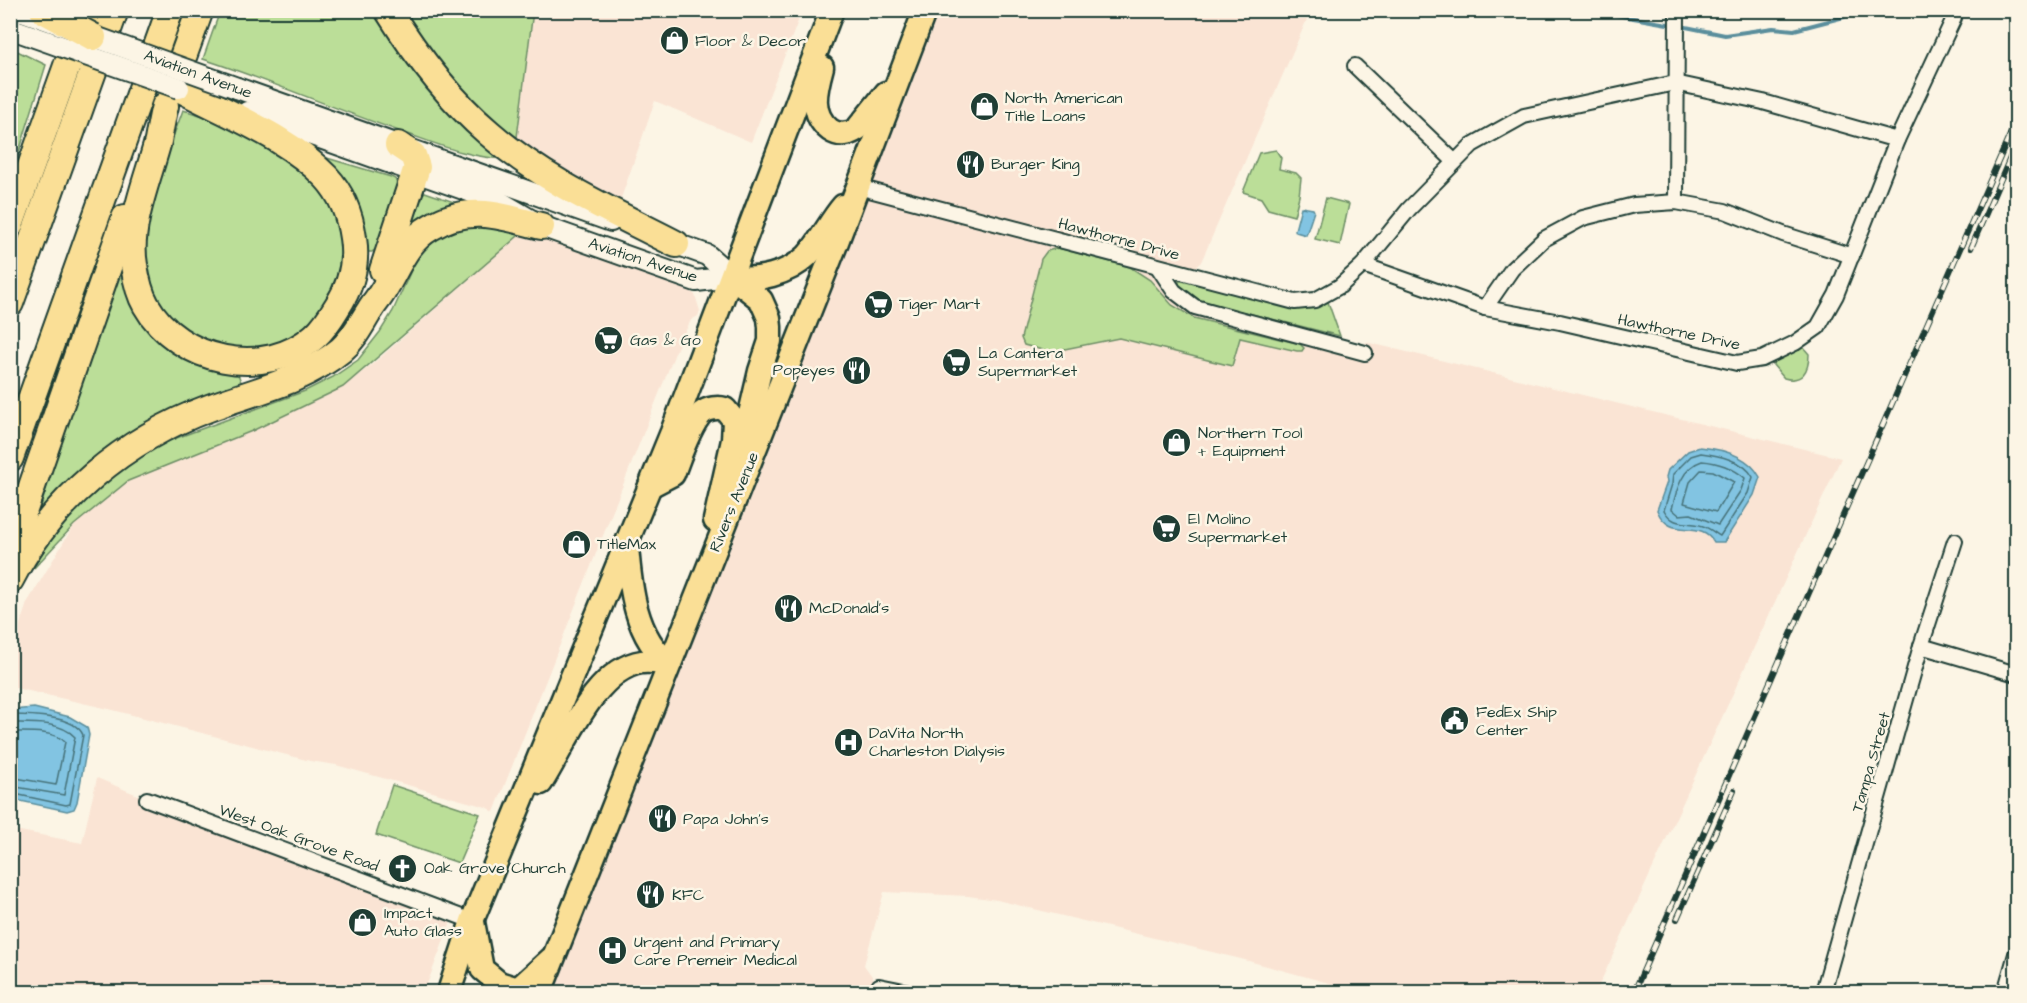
<svg xmlns="http://www.w3.org/2000/svg" width="2027" height="1003" viewBox="0 0 2027 1003" font-family="'Architects Daughter',sans-serif">
<style>
.built{fill:#fae4d4}
.green{fill:#bbde98;stroke:#6d8e66;stroke-width:1.5}
.water{fill:#82c4e2;stroke:#5a8e9c;stroke-width:1.5}
.lines{fill:none;stroke-linecap:round;stroke-linejoin:round}
.shore{stroke:#47737a;stroke-width:1.5}
.stream{stroke:#5a8e9c;stroke-width:4}
.street-casing{stroke:#1f3d34;stroke-width:18}
.secondary-casing{stroke:#1f3d34;stroke-width:24}
.primary-casing{stroke:#1f3d34;stroke-width:27}
.highway-casing{stroke:#1f3d34;stroke-width:30}
.street{stroke:#fcf5e5;stroke-width:14}
.secondary{stroke:#fcf5e5;stroke-width:20}
.primary{stroke:#fadf96;stroke-width:22}
.highway{stroke:#fadf96;stroke-width:26}
.rail-casing{stroke:#1f3d34;stroke-width:6}
.rail{stroke:#fcf5e5;stroke-width:4;stroke-dasharray:11;stroke-linecap:butt}
.secondary-bridge-casing{stroke:#1f3d34;stroke-width:24;stroke-linecap:butt}
.highway-bridge-casing{stroke:#1f3d34;stroke-width:30;stroke-linecap:butt}
.secondary-bridge{stroke:#fcf5e5;stroke-width:20}
.highway-bridge{stroke:#fadf96;stroke-width:26}
.labels{text-anchor:middle;dominant-baseline:central;stroke-width:5;stroke-linejoin:round;paint-order:stroke}
.poi-label{font-size:16px;fill:#1f3d34;stroke:#fcf5e5;text-anchor:start}
.street-label{font-size:16px;fill:#1f3d34;stroke:#fcf5e5}
</style>
<rect width="100%" height="100%" fill="#fcf5e5"/>
<filter id="ink" filterUnits="userSpaceOnUse"><feTurbulence type="fractalNoise" baseFrequency=".0167" numOctaves="2"/><feDisplacementMap in="SourceGraphic" scale="12" xChannelSelector="R" yChannelSelector="G"/><feConvolveMatrix kernelMatrix="1 2 1 2 8 2 1 2 1" color-interpolation-filters="sRGB"/></filter>
<g filter="url(#ink)">
<g class="built">
<polygon points="1241,10 1308,17 1201,262 1187,274 1159,267 1195,307 1365,353 1366,342 1841,458 1596,992 1362,992 1241,959 997,900 968,896 884,892 864,965 879,986 877,992 551,992 938,11"/>
<polygon points="533,11 802,11 751,142 655,101 619,204 516,145"/>
<polygon points="525,230 688,289 695,295 700,311 698,316 691,320 677,348 494,812 486,807 336,765 310,761 109,709 11,687 11,652 27,603 74,525 128,481 252,431 343,387 375,362"/>
<polygon points="97,778 147,799 454,914 424,992 11,992 10,829 82,843"/>
</g>
<g class="green">
<path d="M 220,11 L 378,11 L 505,159 C 472,158 442,146 411,135 C 341,112 274,82 203,59 Z"/>
<polygon points="402,11 533,11 516,145 499,129 434,61"/>
<polygon points="11,48 46,65 11,178"/>
<path d="M 183,110 C 206,117 231,123 252,135 C 263,141 274,150 285,158 C 301,169 318,181 328,198 C 363,253 338,319 279,343 C 266,348 248,353 235,351 C 213,348 195,338 178,325 C 151,305 140,264 145,231 C 151,190 169,149 183,110 Z"/>
<polygon points="1276,150 1281,158 1279,169 1296,173 1301,178 1299,196 1294,216 1268,209 1261,198 1243,192 1259,153"/>
<polygon points="327,158 391,177 395,179 398,186 377,248 372,252 363,252 326,162"/>
<polygon points="425,192 454,202 456,207 404,238 419,194 422,195"/>
<polygon points="1326,198 1349,204 1340,245 1315,239"/>
<polygon points="471,222 525,230 343,387 252,431 128,481 74,525 34,568 44,548 75,508 121,465 171,440 305,391 333,377 358,360 380,332 393,311 417,257 430,239"/>
<polygon points="1058,248 1130,267 1150,280 1172,305 1194,318 1300,344 1304,348 1302,351 1297,351 1240,338 1232,366 1119,338 1050,352 1024,345 1021,338 1041,259 1047,251"/>
<polygon points="120,266 125,268 135,305 236,369 243,387 39,514 57,449"/>
<polygon points="1183,280 1286,304 1327,299 1340,336 1203,302 1186,292 1179,285 1179,281"/>
<path d="M 1803,347 L 1809,354 C 1809,371 1802,383 1784,378 L 1773,365 L 1774,360 Z"/>
<polygon points="392,785 480,814 459,863 376,835"/>
</g>
<g class="water">
<polygon points="1301,207 1313,209 1314,211 1306,235 1296,232 1295,230"/>
<path d="M 1700,447 C 1722,449 1749,456 1760,477 L 1754,495 L 1724,542 L 1714,542 C 1700,517 1670,542 1657,510 L 1667,482 L 1666,477 L 1668,470 L 1688,451 Z"/>
<polygon points="34,708 70,717 87,727 89,735 77,802 74,809 67,811 11,799 11,714 12,710"/>
</g>
<g class="lines">
<g class="shore">
<path d="M 1701,453 C 1718,455 1745,461 1753,477 L 1748,493 L 1720,536 C 1715,533 1709,528 1703,526 C 1687,520 1674,528 1664,510 L 1672,484 L 1673,474 L 1691,456 Z"/>
<path d="M 1702,461 C 1717,462 1733,468 1745,478 L 1741,490 L 1718,525 L 1691,514 L 1679,515 L 1672,509 C 1676,491 1682,467 1702,461 Z"/>
<polygon points="1701,470 1713,471 1734,482 1716,512 1684,503 1690,482"/>
<path d="M 10,715 C 28,715 75,715 83,735 L 70,804 L 66,805 L 10,793"/>
<path d="M 10,723 C 30,723 61,721 75,737 L 64,795 L 10,786"/>
<path d="M 10,732 C 26,732 54,730 65,742 L 56,785 L 10,777"/>
</g>
<g class="stream">
<polyline points="1588,10 1673,25"/>
<polyline points="1681,26 1725,35 1773,28 1794,30 1844,17 1859,10"/>
</g>
<defs>
<g id="street">
<polyline points="1355,66 1455,162"/>
<polyline points="858,187 1295,302 1315,300 1340,286 1363,265 1409,209 1472,145 1524,116 1675,83 1763,102 1897,140"/>
<polyline points="1676,202 1677,10"/>
<polyline points="1363,265 1485,308 1560,322 1737,363 1762,359 1795,343 1818,327 1836,295 1897,140 1954,18"/>
<polyline points="1158,267 1174,291 1195,307 1365,353"/>
<polyline points="1485,308 1512,269 1544,239 1583,218 1634,205 1676,202 1725,211 1783,234 1852,256"/>
<polyline points="1921,646 2016,674"/>
<polyline points="147,799 472,921"/>
<polyline points="877,992 879,986 909,992"/>
<polyline points="1823,992 1921,646 1955,541"/>
<polyline points="2005,992 2016,954"/>
</g>
<g id="secondary">
<polyline points="237,88 611,221"/>
<polyline points="247,112 500,202 541,226 696,281 732,277"/>
<polyline points="665,240 707,255 732,277"/>
</g>
<g id="primary">
<path d="M 822,67 C 816,89 809,114 830,130 C 839,136 848,135 857,129 L 886,93"/>
<polyline points="732,277 761,300 769,318 770,327 770,341 760,371 742,448"/>
<path d="M 732,277 C 757,282 788,274 807,256 C 821,241 830,221 843,206"/>
<path d="M 650,486 L 673,474 C 679,458 690,425 702,413 C 708,408 718,407 725,409 L 734,420 L 733,440 L 715,520"/>
<path d="M 627,546 C 630,585 635,639 670,663"/>
<path d="M 541,783 C 565,746 594,669 642,662 C 651,661 661,663 670,663"/>
<polyline points="473,922 482,969 499,983 518,989 551,959"/>
<polyline points="449,992 472,921 672,432 832,10"/>
<polyline points="540,992 835,247 925,10"/>
</g>
<g id="highway">
<path d="M 388,10 C 416,55 448,98 489,133 C 544,181 612,211 676,244"/>
<polyline points="171,90 200,10"/>
<path d="M 165,106 C 162,117 160,130 158,141 C 148,179 127,227 134,265 C 136,278 139,293 146,305 C 178,362 265,381 315,336 C 324,328 331,317 337,307 C 351,286 357,263 353,238 C 350,216 342,194 326,177 C 287,136 229,115 179,88"/>
<polyline points="10,225 87,10"/>
<polyline points="383,270 417,167 413,155 398,145"/>
<polyline points="10,303 115,10"/>
<polyline points="10,458 170,10"/>
<polyline points="10,550 125,218"/>
<path d="M 10,580 C 51,500 125,439 209,408 C 254,391 302,382 341,350 C 354,339 361,324 370,310 C 374,303 379,298 383,291 C 398,267 405,242 431,227 C 469,204 501,216 541,226"/>
</g>
</defs>
<use href="#street" class="street-casing"/>
<use href="#secondary" class="secondary-casing"/>
<use href="#primary" class="primary-casing"/>
<use href="#highway" class="highway-casing"/>
<use href="#street" class="street"/>
<use href="#secondary" class="secondary"/>
<use href="#primary" class="primary"/>
<use href="#highway" class="highway"/>
<defs>
<g id="rail">
<polyline points="1971,248 2016,144"/>
<polyline points="1677,919 1734,790"/>
<polyline points="1634,992 2016,121"/>
</g>
</defs>
<use href="#rail" class="rail-casing"/>
<use href="#rail" class="rail"/>
<defs>
<g id="secondary-bridge">
<polyline points="20,10 237,88"/>
<polyline points="12,29 179,88"/>
</g>
<polyline id="highway-bridge" points="43,10 93,37"/>
</defs>
<use href="#secondary-bridge" class="secondary-bridge-casing"/>
<use href="#highway-bridge" class="highway-bridge-casing"/>
<use href="#secondary-bridge" class="secondary-bridge"/>
<use href="#highway-bridge" class="highway-bridge"/>
</g>
</g>
<defs>
<symbol id="shop-disc" viewBox="-11 -11 22 22"><circle r="9.5" fill="#1f3d34" stroke="#fcf5e5"/><path d="M-5-2.5h2.3a2.7 3.5 0 0 1 5.4 0H5L5.5 6h-11ZM-1.5-2.5h3a1.5 2.3 0 0 0-3 0Z" fill="#fff"/></symbol>
<symbol id="restaurant-disc" viewBox="-11 -11 22 22"><circle r="9.5" fill="#1f3d34" stroke="#fcf5e5"/><path d="M-5-6h1v4h1v-4h1v4h1v-4h1v5L-1.5 .5V6h-2V.5L-5-1ZM5-6V6H3V1.5H1.5Q1.5-4 5-6Z" fill="#fff"/></symbol>
<symbol id="supermarket-disc" viewBox="-11 -11 22 22"><circle r="9.5" fill="#1f3d34" stroke="#fcf5e5"/><path d="M-6-5.5h2.5l.6 2H6L4.5 2H-2.5L-4.4-4H-6ZM-1.5 3.2a1.3 1.3 0 1 0 .1 0ZM3 3.2a1.3 1.3 0 1 0 .1 0Z" fill="#fff"/></symbol>
<symbol id="civic-disc" viewBox="-11 -11 22 22"><circle r="9.5" fill="#1f3d34" stroke="#fcf5e5"/><path d="M-.6-6.5H3V-4.5H.6V-3L4-1V1h2V6H-6V1h2V-1L-.6-3ZM-1.2 2.5V6h2.4V2.5Z" fill="#fff"/></symbol>
<symbol id="hospital-disc" viewBox="-11 -11 22 22"><circle r="9.5" fill="#1f3d34" stroke="#fcf5e5"/><path d="M-5-5h3v3.5h4V-5h3V5h-3V1.5h-4V5h-3Z" fill="#fff"/></symbol>
<symbol id="church-disc" viewBox="-11 -11 22 22"><circle r="9.5" fill="#1f3d34" stroke="#fcf5e5"/><path d="M-1.2-6h2.4v3.5h3.3v2.4h-3.3V6h-2.4V-.1h-3.3v-2.4h3.3Z" fill="#fff"/></symbol>
</defs>
<g fill-rule="evenodd">
<use href="#shop-disc" x="658" y="24" width="33" height="33"/>
<use href="#shop-disc" x="968" y="90" width="33" height="33"/>
<use href="#restaurant-disc" x="954" y="148" width="33" height="33"/>
<use href="#supermarket-disc" x="862" y="288" width="33" height="33"/>
<use href="#supermarket-disc" x="592" y="324" width="33" height="33"/>
<use href="#supermarket-disc" x="940" y="346" width="33" height="33"/>
<use href="#restaurant-disc" x="840" y="354" width="33" height="33"/>
<use href="#shop-disc" x="1160" y="426" width="33" height="33"/>
<use href="#supermarket-disc" x="1150" y="512" width="33" height="33"/>
<use href="#shop-disc" x="560" y="528" width="33" height="33"/>
<use href="#restaurant-disc" x="772" y="592" width="33" height="33"/>
<use href="#civic-disc" x="1438" y="704" width="33" height="33"/>
<use href="#hospital-disc" x="832" y="726" width="33" height="33"/>
<use href="#restaurant-disc" x="646" y="802" width="33" height="33"/>
<use href="#church-disc" x="386" y="852" width="33" height="33"/>
<use href="#restaurant-disc" x="634" y="878" width="33" height="33"/>
<use href="#shop-disc" x="346" y="906" width="33" height="33"/>
<use href="#hospital-disc" x="596" y="934" width="33" height="33"/>
</g>
<g class="labels">
<g class="poi-label">
<text x="695" y="41">Floor &amp; Decor</text>
<text x="1005" y="98">North American<tspan x="1005" dy="18">Title Loans</tspan></text>
<text x="991" y="164">Burger King</text>
<text x="899" y="304">Tiger Mart</text>
<text x="630" y="340">Gas &amp; Go</text>
<text x="978" y="353">La Cantera<tspan x="978" dy="18">Supermarket</tspan></text>
<text x="835" y="370" text-anchor="end">Popeyes</text>
<text x="1198" y="433">Northern Tool<tspan x="1198" dy="18">+ Equipment</tspan></text>
<text x="1188" y="519">El Molino<tspan x="1188" dy="18">Supermarket</tspan></text>
<text x="597" y="544">TitleMax</text>
<text x="809" y="608">McDonald's</text>
<text x="1476" y="712">FedEx Ship<tspan x="1476" dy="18">Center</tspan></text>
<text x="869" y="733">DaVita North<tspan x="869" dy="18">Charleston Dialysis</tspan></text>
<text x="683" y="819">Papa John's</text>
<text x="424" y="868">Oak Grove Church</text>
<text x="672" y="895">KFC</text>
<text x="384" y="913">Impact<tspan x="384" dy="18">Auto Glass</tspan></text>
<text x="634" y="942">Urgent and Primary<tspan x="634" dy="18">Care Premeir Medical</tspan></text>
</g>
<g class="street-label">
<text transform="translate(198 74) rotate(20)">Aviation Avenue</text>
<text transform="translate(1119 239) rotate(15)">Hawthorne Drive</text>
<text transform="translate(643 260) rotate(18)">Aviation Avenue</text>
<text transform="translate(1679 332) rotate(12)">Hawthorne Drive</text>
<text transform="translate(734 502) rotate(-68)">Rivers Avenue</text>
<text transform="translate(1871 762) rotate(-74)">Tampa Street</text>
<text transform="translate(299 838) rotate(20)">West Oak Grove Road</text>
</g>
</g>
<rect width="2027" height="1003" fill="none" stroke="#fcf5e5" stroke-width="36"/>
<rect x="18" y="18" width="1991" height="967" fill="none" stroke="#1f3d34" stroke-width="2" filter="url(#ink)"/>
</svg>
